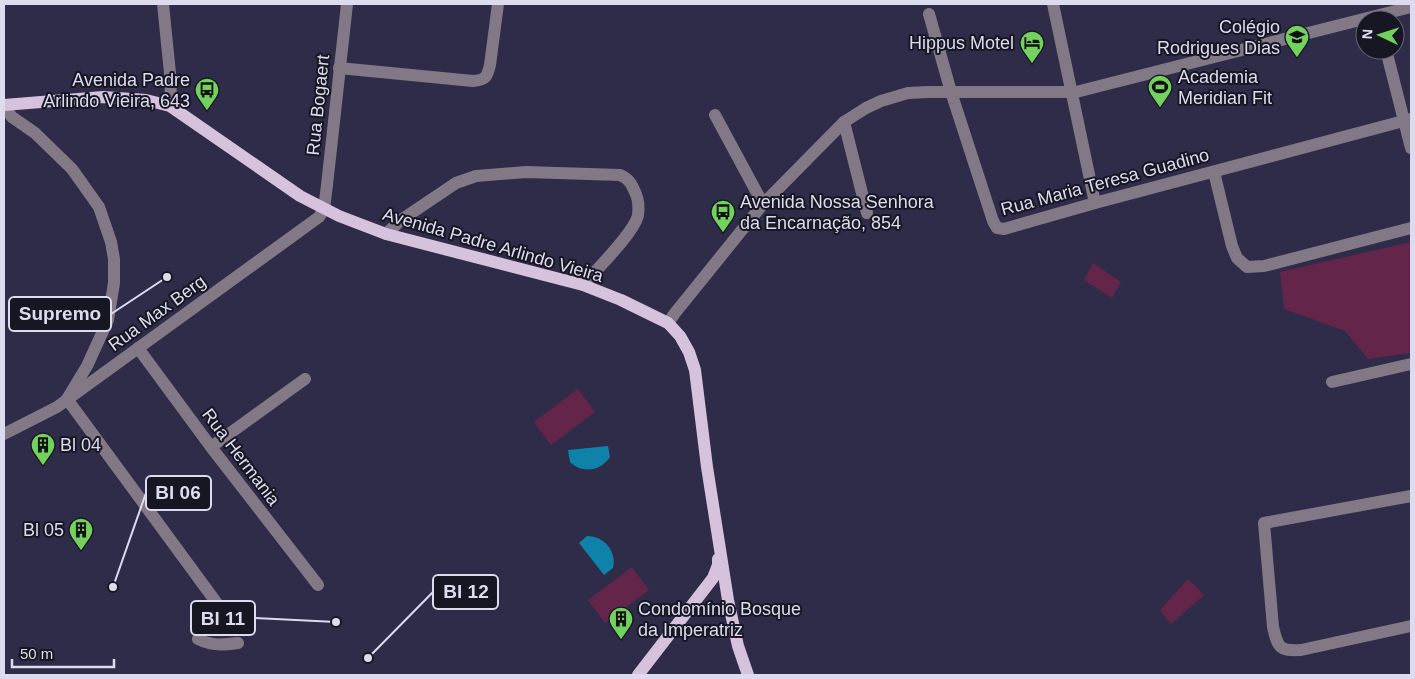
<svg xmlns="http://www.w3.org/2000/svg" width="1415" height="679" viewBox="0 0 1415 679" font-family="Helvetica,sans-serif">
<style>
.green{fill:#64254b}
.water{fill:#0f82a9}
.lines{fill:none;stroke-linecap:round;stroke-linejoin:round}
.minor{stroke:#837986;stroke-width:12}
.major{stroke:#d6c2dd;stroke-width:12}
.labels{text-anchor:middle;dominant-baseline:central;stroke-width:4;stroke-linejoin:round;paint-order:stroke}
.poi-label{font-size:18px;fill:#dddcef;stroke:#171623;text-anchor:end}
.street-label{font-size:18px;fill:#dddcef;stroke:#171623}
.leader{fill:none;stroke:#dddcef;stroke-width:2}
.callout-dot{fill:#dddcef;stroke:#171623;stroke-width:2}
.callout{fill:#171623;stroke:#dddcef;stroke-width:2}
.callout-label{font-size:19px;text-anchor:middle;font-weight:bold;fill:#dddcef}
</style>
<rect width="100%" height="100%" fill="#2e2c48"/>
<g class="green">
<polygon points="1411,242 1411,353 1368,359 1345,331 1284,309 1280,272"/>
<polygon points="1093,263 1121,282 1112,298 1084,280"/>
<polygon points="578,389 595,412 551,445 534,422"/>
<polygon points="632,567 649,590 605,623 588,600"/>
<polygon points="1188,579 1204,595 1171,624 1160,610"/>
</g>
<g class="water">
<path d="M 608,446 L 610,457 C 601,471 582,474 570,462 L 568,450 Z"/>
<path d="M 587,536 C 604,536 617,551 613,568 L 604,575 L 579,543 Z"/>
</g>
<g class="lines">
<g class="minor">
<polyline points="163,4 171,83 170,106"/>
<polyline points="1053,4 1095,203"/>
<polyline points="929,14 951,92 993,221 997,228 1004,229 1095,203 1411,119"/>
<polyline points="1386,50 1411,148"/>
<path d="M 339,68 L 473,81 C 486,80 487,77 490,65 L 498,4"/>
<polyline points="4,107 12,117 35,133 72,169 99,207 111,242 114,259 114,283 108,320 87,366 67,399 227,617"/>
<polyline points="715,115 763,204"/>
<polyline points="844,122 867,213"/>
<polyline points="1214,172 1232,246 1237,258 1247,267 1264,266 1411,228"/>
<path d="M 386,234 L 401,220 L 456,183 L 476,176 L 526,172 L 620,175 C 629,179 631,183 635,192 C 638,198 639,207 638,215 C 635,232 596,270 583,285"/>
<polyline points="668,323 675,313 763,204 844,122 866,108 881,101 908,93 928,92 1076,92 1411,7"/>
<polyline points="138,348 211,447 318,585"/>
<polyline points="1332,382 1411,364"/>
<polyline points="4,434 57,407 319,217 324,209 327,185 347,4"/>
<polyline points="211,447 305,379"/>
<path d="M 1411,496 L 1264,523 L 1273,627 C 1278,648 1279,651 1301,650 L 1411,626"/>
<path d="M 198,639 C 212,646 223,645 238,643"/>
</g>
<g class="major">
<polyline points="4,105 103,97 146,100 170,106 300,196 339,216 386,234 583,285 621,300 668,323 680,336 689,352 695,370 707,467 728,600 738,646 748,675"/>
<polyline points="638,675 713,578 718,565 718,559"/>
</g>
</g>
<defs>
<symbol id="school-pin" viewBox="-11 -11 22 30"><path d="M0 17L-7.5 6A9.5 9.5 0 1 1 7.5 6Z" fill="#72d25d" stroke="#171623"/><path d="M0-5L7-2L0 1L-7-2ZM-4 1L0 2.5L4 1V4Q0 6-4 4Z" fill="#111"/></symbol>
<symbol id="hotel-pin" viewBox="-11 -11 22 30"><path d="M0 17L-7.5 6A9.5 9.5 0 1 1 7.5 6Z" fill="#72d25d" stroke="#171623"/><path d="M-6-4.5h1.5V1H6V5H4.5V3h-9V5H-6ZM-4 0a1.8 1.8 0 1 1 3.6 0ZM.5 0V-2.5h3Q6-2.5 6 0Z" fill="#111"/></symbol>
<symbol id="stadium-pin" viewBox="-11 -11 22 30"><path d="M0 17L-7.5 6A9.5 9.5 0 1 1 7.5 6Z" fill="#72d25d" stroke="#171623"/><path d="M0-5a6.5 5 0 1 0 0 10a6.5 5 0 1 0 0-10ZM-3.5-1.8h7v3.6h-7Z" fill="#111"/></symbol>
<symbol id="bus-pin" viewBox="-11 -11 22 30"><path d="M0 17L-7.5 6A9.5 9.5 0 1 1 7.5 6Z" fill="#72d25d" stroke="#171623"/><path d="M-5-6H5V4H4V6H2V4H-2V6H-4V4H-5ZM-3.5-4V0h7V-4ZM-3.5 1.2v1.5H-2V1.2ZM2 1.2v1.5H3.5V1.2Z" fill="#111"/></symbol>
<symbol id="building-pin" viewBox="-11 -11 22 30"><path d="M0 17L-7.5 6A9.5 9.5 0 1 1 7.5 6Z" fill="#72d25d" stroke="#171623"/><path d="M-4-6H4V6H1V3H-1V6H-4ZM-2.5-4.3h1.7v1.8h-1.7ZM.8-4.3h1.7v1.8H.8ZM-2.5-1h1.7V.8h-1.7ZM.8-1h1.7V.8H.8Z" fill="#111"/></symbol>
</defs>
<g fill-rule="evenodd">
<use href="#school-pin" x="1283" y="23" width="28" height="38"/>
<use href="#hotel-pin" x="1018" y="29" width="28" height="38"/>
<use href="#stadium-pin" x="1146" y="73" width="28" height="38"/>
<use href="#bus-pin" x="193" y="76" width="28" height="38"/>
<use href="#bus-pin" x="709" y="198" width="28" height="38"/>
<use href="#building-pin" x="29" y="431" width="28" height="38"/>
<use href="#building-pin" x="67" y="516" width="28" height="38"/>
<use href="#building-pin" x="607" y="605" width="28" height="38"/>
</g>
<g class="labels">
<g class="poi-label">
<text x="1280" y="27">Colégio<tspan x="1280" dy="21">Rodrigues Dias</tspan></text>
<text x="1014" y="43">Hippus Motel</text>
<text x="1178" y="77" text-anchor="start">Academia<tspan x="1178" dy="21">Meridian Fit</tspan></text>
<text x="190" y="80">Avenida Padre<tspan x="190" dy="21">Arlindo Vieira, 643</tspan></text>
<text x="740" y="202" text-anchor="start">Avenida Nossa Senhora<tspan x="740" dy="21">da Encarnação, 854</tspan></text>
<text x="60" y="445" text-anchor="start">Bl 04</text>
<text x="64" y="530">Bl 05</text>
<text x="638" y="609" text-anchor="start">Condomínio Bosque<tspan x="638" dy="21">da Imperatriz</tspan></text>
</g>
<g class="street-label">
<text transform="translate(318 105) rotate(-84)">Rua Bogaert</text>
<text transform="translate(1105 182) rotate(-15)">Rua Maria Teresa Guadino</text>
<text transform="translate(493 245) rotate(16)">Avenida Padre Arlindo Vieira</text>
<text transform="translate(157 313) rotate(-36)">Rua Max Berg</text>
<text transform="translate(241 457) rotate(53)">Rua Hermania</text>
</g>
</g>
<path class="leader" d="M167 277L111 314M113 587L146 493M368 658L433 592M336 622L255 618"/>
<g class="callout-dot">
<circle cx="167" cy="277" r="5"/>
<circle cx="113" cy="587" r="5"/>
<circle cx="368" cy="658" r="5"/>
<circle cx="336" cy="622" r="5"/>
</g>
<g class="callout">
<rect x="9" y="297" width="102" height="34" rx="5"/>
<rect x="146" y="476" width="65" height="34" rx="5"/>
<rect x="433" y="575" width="65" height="34" rx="5"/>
<rect x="191" y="601" width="64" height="34" rx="5"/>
</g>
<g class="callout-label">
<text x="60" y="320">Supremo</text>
<text x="178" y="499">Bl 06</text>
<text x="466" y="598">Bl 12</text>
<text x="223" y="625">Bl 11</text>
</g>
<rect width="1415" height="679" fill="none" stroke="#dddcef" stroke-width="10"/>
<g transform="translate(1380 35) rotate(274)"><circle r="24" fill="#171623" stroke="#666575"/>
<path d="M0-4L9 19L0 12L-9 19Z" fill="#72d25d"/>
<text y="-8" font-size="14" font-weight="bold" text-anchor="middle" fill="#dddcef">N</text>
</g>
<path d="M12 659v8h102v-8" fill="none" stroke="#dddcef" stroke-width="2.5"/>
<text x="20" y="659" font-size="15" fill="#dddcef" stroke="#171623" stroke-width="4" paint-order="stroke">50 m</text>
</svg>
